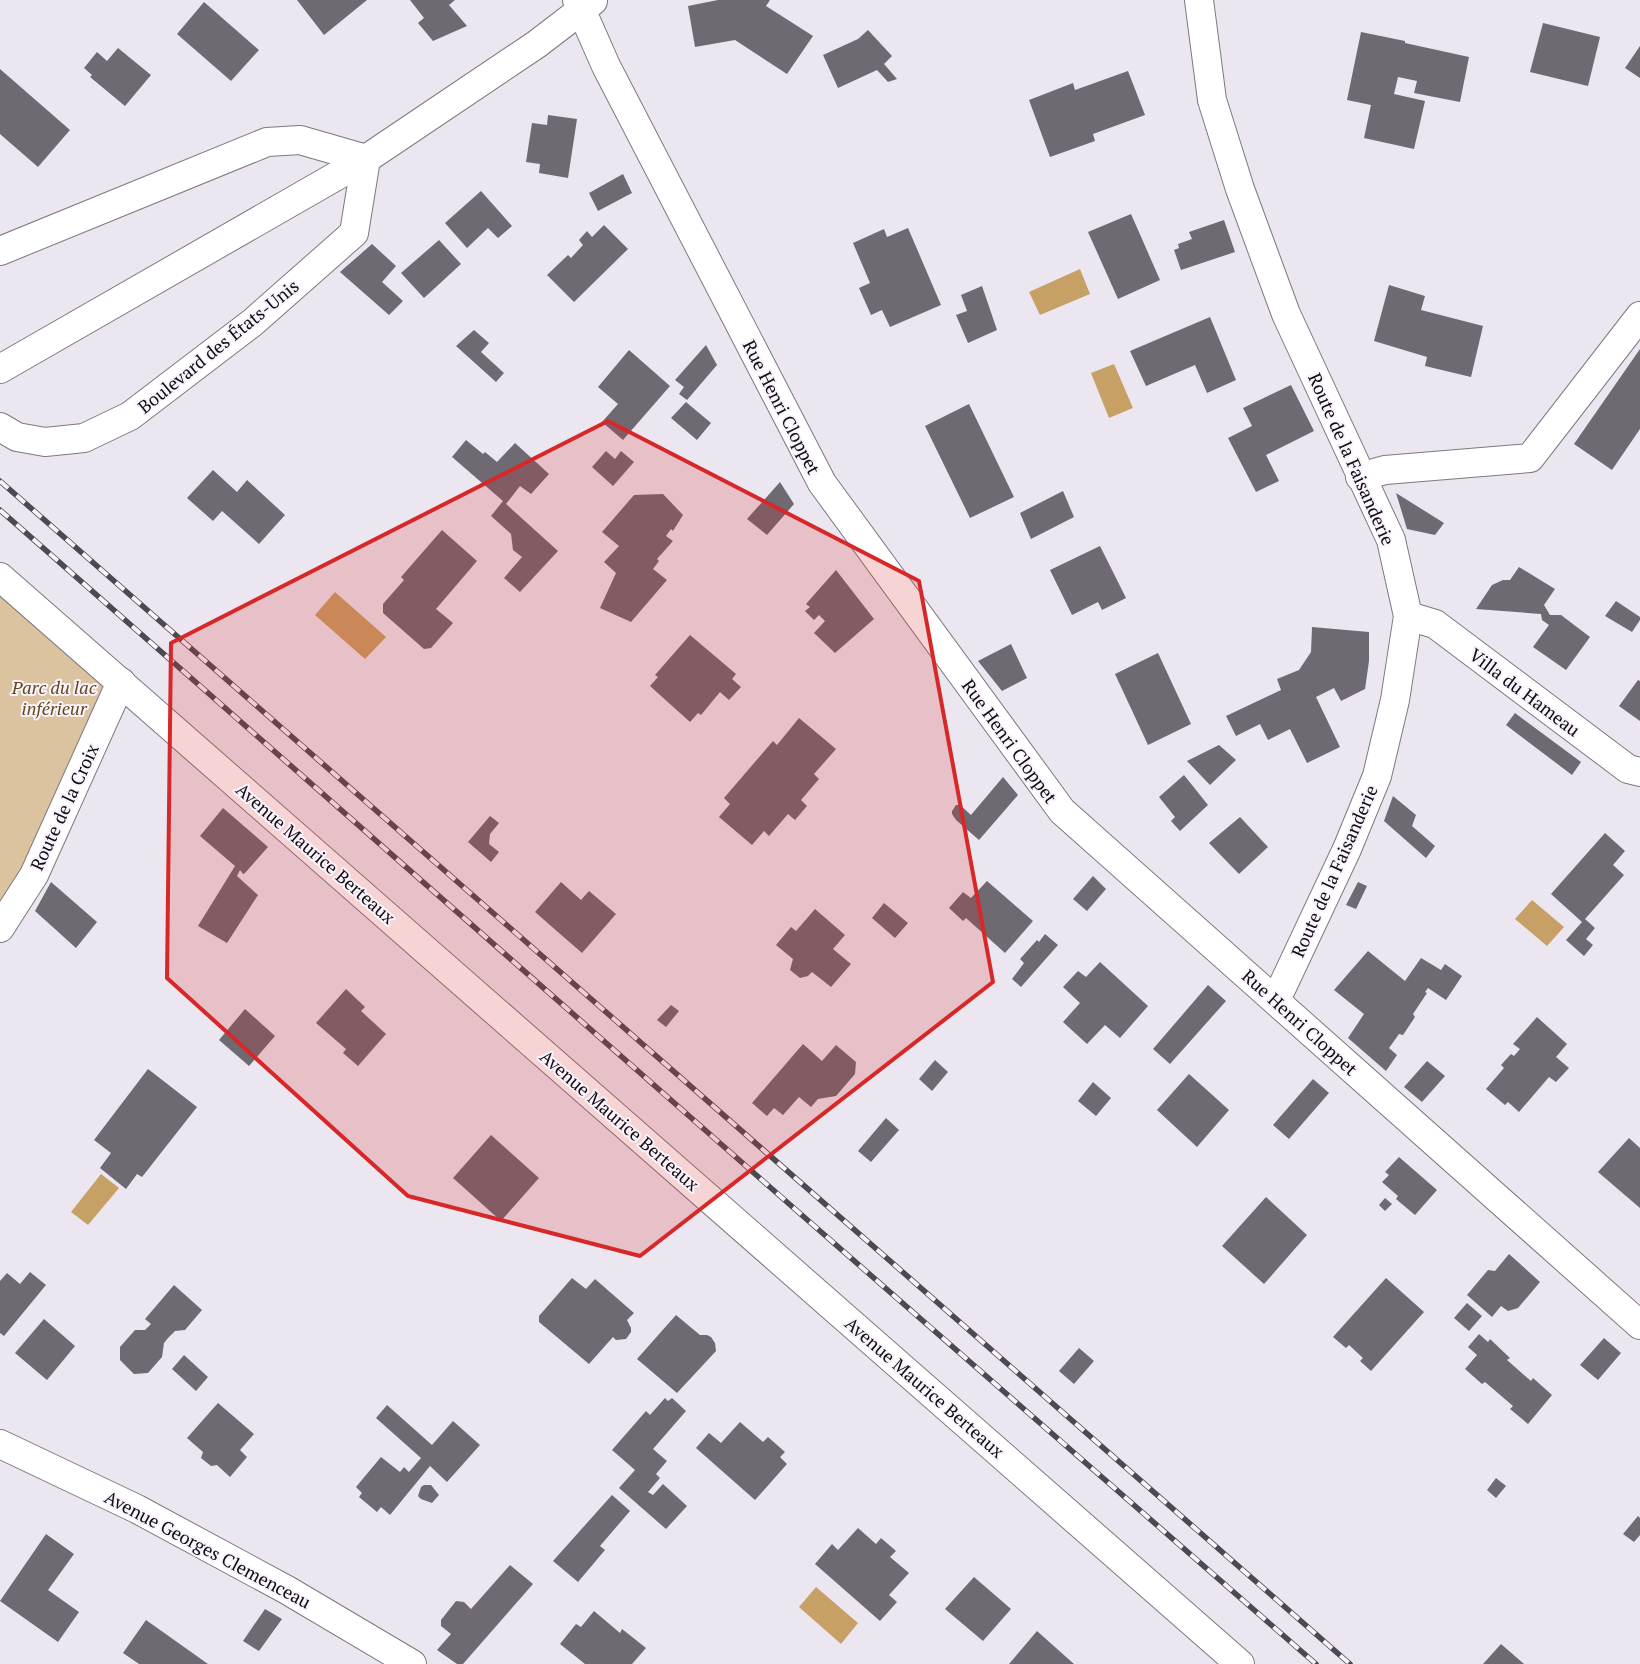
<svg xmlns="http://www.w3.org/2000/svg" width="1640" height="1664" viewBox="0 0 1640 1664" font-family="'PT Serif',serif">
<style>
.green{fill:#dcc3a0}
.water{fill:#c7a065}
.building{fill:#6f6972}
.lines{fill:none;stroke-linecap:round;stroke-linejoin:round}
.minor-casing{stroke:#7d7881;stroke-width:30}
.minor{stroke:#fff;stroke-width:28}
.rail-casing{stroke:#4d4a4f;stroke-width:5.5}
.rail{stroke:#faf3fe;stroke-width:4;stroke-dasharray:11;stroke-linecap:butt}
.marked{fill:#d62828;fill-opacity:0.2;stroke:#d62828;stroke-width:4;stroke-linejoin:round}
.labels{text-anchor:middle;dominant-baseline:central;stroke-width:4;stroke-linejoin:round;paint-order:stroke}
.street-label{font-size:18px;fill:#0e0c0f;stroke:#faf3fe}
.park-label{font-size:18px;font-style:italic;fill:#624719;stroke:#faf3fe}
</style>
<rect width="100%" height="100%" fill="#ece6f1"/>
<polygon class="green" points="0,577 121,682 0,928"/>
<g class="water">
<polygon points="1080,269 1090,294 1040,315 1029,292"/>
<polygon points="1114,364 1133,408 1109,418 1091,373"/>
<polygon points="335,592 386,637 365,659 315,615"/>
<polygon points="1532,900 1564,927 1547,946 1515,919"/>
<polygon points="101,1174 119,1188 88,1225 71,1212"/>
<polygon points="816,1587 858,1623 841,1644 799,1607"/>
</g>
<g class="building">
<polygon points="297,0 367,0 324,35"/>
<polygon points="410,0 455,0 449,5 467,26 433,41 418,23 424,18"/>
<polygon points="718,0 770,0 766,6 813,36 787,74 735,40 695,47 688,6"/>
<polygon points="204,2 259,50 231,81 177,34"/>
<polygon points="1543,23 1600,37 1588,86 1530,72"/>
<polygon points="868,30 892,56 884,64 897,79 888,82 877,70 838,88 823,55 858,39"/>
<polygon points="1361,32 1405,41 1405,43 1469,57 1460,102 1414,93 1417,81 1398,77 1394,94 1425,101 1414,149 1364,138 1371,105 1347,100"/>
<polygon points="1640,46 1640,78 1625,68"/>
<polygon points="118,48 151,75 125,106 90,77 92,75 84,68 97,52 107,61"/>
<polygon points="0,69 70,130 38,167 0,134"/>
<polygon points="1128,71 1145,115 1093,134 1095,141 1050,157 1029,100 1073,83 1075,90"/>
<polygon points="548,115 577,119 568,178 539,173 540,164 526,162 532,123 547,125"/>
<polygon points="623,174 632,193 598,211 589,193"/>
<polygon points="481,191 512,226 498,238 488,228 467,248 445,223"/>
<polygon points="1131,214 1160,280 1118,299 1088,232"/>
<polygon points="1224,220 1235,252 1181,270 1174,250 1179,248 1178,244 1192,239 1189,232"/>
<polygon points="604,225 628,249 574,302 547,275 568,255 571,258 583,245 579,240 587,231 592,237"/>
<polygon points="908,228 941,305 890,327 882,310 871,315 859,288 870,283 853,243 884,229 887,237"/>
<polygon points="439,240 461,264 424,298 401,273"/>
<polygon points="372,244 396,266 382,282 403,301 389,315 340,272"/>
<polygon points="1389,285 1425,296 1421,310 1483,326 1471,377 1425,366 1427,357 1374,341"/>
<polygon points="982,286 997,330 968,343 956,315 967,311 961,295"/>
<polygon points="1210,317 1236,380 1207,393 1195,365 1146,386 1130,351"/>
<polygon points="474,330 489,343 481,352 504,373 496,382 456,346"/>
<polygon points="706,345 717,365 687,400 679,394 684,387 675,380"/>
<polygon points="1640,349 1640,429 1612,470 1574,444"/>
<polygon points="629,350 670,386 623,440 602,422 618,404 598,387"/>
<polygon points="1291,385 1314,431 1266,455 1279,481 1256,492 1228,438 1252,426 1243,408"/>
<polygon points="686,402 711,423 697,440 671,418"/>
<polygon points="969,404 1014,497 970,518 925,426"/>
<polygon points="466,440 483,454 485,452 497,462 515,443 549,474 531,494 520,486 506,504 558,551 520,592 504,578 522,557 513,550 511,534 491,516 503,501 452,457"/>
<polygon points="606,451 615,459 621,451 634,462 613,486 592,467"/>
<polygon points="213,470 237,492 247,480 285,515 259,544 222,511 213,521 187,498"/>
<polygon points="780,482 794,504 767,535 747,519"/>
<polygon points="1063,491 1074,517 1031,539 1020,513"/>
<polygon points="1396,493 1444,523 1435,535 1407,529"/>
<polygon points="663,494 683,515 673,531 671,529 666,536 673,541 657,559 659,561 653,569 667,580 631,622 600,608 616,573 604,562 619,546 602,532 634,495"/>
<polygon points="442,530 477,561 436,609 453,623 431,648 424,649 383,613 383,604 404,580 401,577"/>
<polygon points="1100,546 1126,598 1102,610 1098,602 1072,615 1050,570"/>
<polygon points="1519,567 1555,589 1544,605 1550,615 1561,615 1590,637 1566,670 1533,647 1549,625 1542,620 1541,614 1476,609 1492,585 1503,580 1510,580"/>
<polygon points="836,570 874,619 835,653 814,633 825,621 819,615 814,620 805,611 810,607 806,604"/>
<polygon points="1616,601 1640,617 1640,620 1632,632 1605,616"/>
<polygon points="1312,627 1369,632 1369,661 1365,689 1341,701 1334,688 1316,697 1340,747 1307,763 1290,729 1268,740 1260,724 1236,736 1226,716 1281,690 1277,679 1299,670 1311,652"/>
<polygon points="690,635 736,674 732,679 741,687 729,700 720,692 701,715 698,713 690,722 650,686 658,677 655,675"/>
<polygon points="1011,644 1027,678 1002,691 978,661"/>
<polygon points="1158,653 1191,724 1148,745 1115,674"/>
<polygon points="1638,680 1640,681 1640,721 1619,706"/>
<polygon points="1515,713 1581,762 1572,775 1506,725"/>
<polygon points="799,718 836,749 814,774 819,779 801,800 807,806 795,820 788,814 769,836 764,831 752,845 719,817 730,804 724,798 773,741 777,745"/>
<polygon points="1219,745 1236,760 1210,785 1187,761"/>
<polygon points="1184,775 1208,805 1180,831 1171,821 1175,817 1159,797"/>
<polygon points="1003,777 1018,795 979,840 956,820 952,814 952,811 956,805 960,805 971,815"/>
<polygon points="1393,796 1416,815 1412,826 1435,846 1426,858 1384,821"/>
<polygon points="223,808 268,847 245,873 243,874 240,870 237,876 258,895 227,943 198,926 235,866 200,836"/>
<polygon points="490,816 499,823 490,834 489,844 499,852 491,862 468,842"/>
<polygon points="1240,817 1268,847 1239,874 1209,843"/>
<polygon points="1605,833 1625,851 1613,865 1624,875 1585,919 1595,928 1586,939 1593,945 1584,956 1566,940 1582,922 1551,894"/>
<polygon points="1093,876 1106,889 1087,911 1073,899"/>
<polygon points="987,881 1033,921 1005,953 966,918 963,921 949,908 963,892 971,898"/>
<polygon points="51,882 97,922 76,948 35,911"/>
<polygon points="561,882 581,900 589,891 616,914 582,953 535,912"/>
<polygon points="1358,882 1367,886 1356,909 1346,905"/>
<polygon points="884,903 908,923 895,938 872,918"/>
<polygon points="815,909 845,935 833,949 851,964 831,987 812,972 808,976 800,978 790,970 793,959 776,945 791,927 796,931"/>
<polygon points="1045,934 1058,945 1021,987 1012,979 1024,963 1020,959 1037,940 1039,942"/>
<polygon points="1368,951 1405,981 1421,958 1441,970 1445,964 1462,976 1446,1000 1428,988 1425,992 1427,993 1413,1014 1415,1017 1403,1035 1399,1034 1389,1048 1397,1055 1386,1071 1348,1038 1364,1014 1334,990"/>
<polygon points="1100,962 1148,1006 1120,1038 1105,1025 1087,1044 1063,1022 1080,1003 1063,987 1078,971 1086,977"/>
<polygon points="1208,985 1226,1001 1170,1064 1153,1049"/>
<polygon points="346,989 365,1007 361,1011 386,1034 358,1066 343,1053 346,1049 316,1023"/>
<polygon points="671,1005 679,1011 666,1027 657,1020"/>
<polygon points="245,1009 275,1036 249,1066 219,1040"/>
<polygon points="1537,1017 1567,1044 1556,1057 1569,1068 1556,1082 1549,1077 1519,1112 1508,1102 1505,1105 1486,1089 1504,1068 1501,1065 1511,1054 1514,1056 1520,1049 1513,1044"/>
<polygon points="803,1044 822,1061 836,1045 856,1062 855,1074 836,1096 818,1099 811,1107 799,1097 783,1115 774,1108 767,1116 752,1103"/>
<polygon points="935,1060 948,1072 932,1091 919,1079"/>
<polygon points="1427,1061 1445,1076 1422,1102 1404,1087"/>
<polygon points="148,1069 197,1107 142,1177 137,1174 126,1189 100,1168 111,1153 94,1140"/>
<polygon points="1189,1074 1229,1110 1197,1147 1157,1110"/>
<polygon points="1313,1079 1329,1093 1289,1139 1273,1125"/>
<polygon points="1093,1082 1111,1098 1096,1116 1078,1101"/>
<polygon points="886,1118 899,1130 871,1162 858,1151"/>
<polygon points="491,1135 539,1178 501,1221 453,1178"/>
<polygon points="1629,1138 1640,1148 1640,1208 1598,1172"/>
<polygon points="1399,1157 1437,1190 1415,1215 1396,1199 1398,1196 1382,1182 1389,1175 1385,1172"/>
<polygon points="1266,1197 1307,1235 1264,1284 1222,1246"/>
<polygon points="1385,1198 1392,1204 1385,1211 1379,1205"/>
<polygon points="1509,1254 1540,1282 1518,1308 1508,1311 1501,1306 1492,1317 1467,1295 1488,1270 1495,1271"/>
<polygon points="30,1272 46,1285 4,1336 0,1333 0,1281 7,1273 20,1284"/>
<polygon points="572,1278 586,1289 595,1279 634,1313 627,1320 631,1328 631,1332 626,1339 616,1340 613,1337 589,1364 539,1322 539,1316"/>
<polygon points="1386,1278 1424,1312 1371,1371 1360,1361 1363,1358 1349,1345 1346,1348 1333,1337"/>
<polygon points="174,1285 202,1310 185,1330 175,1331 168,1338 164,1343 162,1357 148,1373 134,1374 120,1360 120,1347 135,1330 145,1330 151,1324 145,1319"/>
<polygon points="1467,1303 1482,1316 1469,1331 1454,1318"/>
<polygon points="676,1315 700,1335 707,1335 711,1337 715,1343 716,1351 677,1393 637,1359"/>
<polygon points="44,1319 75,1346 47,1380 15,1353"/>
<polygon points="1479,1334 1488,1342 1490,1339 1510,1358 1507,1360 1531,1381 1533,1378 1552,1395 1528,1424 1510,1409 1513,1406 1485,1382 1482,1384 1465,1369 1477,1355 1468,1347"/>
<polygon points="1604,1338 1621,1353 1598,1380 1580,1365"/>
<polygon points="1079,1348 1094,1361 1074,1384 1059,1371"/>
<polygon points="184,1355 208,1377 196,1391 172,1369"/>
<polygon points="665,1398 668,1401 672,1398 686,1411 653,1449 667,1461 656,1474 660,1478 648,1492 653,1495 663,1484 687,1506 666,1529 619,1488 635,1470 612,1450 646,1411 650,1415"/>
<polygon points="218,1403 254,1434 240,1450 247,1457 230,1477 217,1465 211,1466 201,1458 203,1452 187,1438"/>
<polygon points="387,1405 432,1445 453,1421 480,1445 447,1482 430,1466 390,1515 381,1507 377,1512 359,1497 362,1493 356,1487 381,1457 400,1472 404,1467 409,1472 421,1458 376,1418"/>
<polygon points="740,1422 763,1442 768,1437 785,1452 780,1457 787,1464 755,1500 696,1448 709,1433 721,1443"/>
<polygon points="1496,1478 1506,1486 1496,1498 1487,1490"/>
<polygon points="424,1485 431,1485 439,1495 432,1503 421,1499 418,1496 421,1487"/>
<polygon points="612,1495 630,1511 600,1546 605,1550 578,1582 553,1561"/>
<polygon points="1638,1516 1640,1518 1640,1535 1634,1542 1623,1534"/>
<polygon points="858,1528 876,1544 881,1538 896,1551 890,1557 909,1573 889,1595 897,1602 880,1621 815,1564 832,1544 838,1550"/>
<polygon points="46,1534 74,1554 48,1590 79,1612 58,1642 0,1601"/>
<polygon points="510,1565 533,1584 463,1664 457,1664 437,1650 451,1634 441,1626 441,1620 456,1601 464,1602 471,1609"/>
<polygon points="974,1577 1011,1609 983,1641 945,1609"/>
<polygon points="265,1609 282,1619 259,1651 243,1641"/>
<polygon points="594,1611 620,1633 622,1629 646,1648 632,1664 585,1664 560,1644 576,1624 581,1627"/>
<polygon points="146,1620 208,1664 139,1664 123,1653"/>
<polygon points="1037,1631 1074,1664 1009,1664"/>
<polygon points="1501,1644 1524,1664 1483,1664"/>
</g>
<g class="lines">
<defs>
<g id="minor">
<polyline points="577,0 606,66 822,483 1062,811 1640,1325"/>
<polyline points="1199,0 1212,100 1240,189 1286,314 1391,540 1408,616 1395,700 1377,776 1347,849 1276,1000"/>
<polyline points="0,251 267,142 300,140 366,159 354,233 252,323 130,416 84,438 45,442 17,437 0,427"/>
<polyline points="0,369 366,159 537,44 593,1"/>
<polyline points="1360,477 1385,470 1530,458 1640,316"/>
<polyline points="0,577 1240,1664"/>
<polyline points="1408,616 1435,624 1628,769 1640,772"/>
<polyline points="0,928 34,875 121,682"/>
<polyline points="0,1444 137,1509 287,1590 412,1664"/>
</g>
</defs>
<use href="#minor" class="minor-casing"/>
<use href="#minor" class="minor"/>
<defs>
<g id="rail">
<polyline points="0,481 1350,1664"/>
<polyline points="0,510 796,1210 1316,1664"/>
</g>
</defs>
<use href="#rail" class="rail-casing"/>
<use href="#rail" class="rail"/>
</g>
<path class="marked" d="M 608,421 L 919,581 L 993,982 L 640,1256 L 408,1196 L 167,978 L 171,643 Z"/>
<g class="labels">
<g class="street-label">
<text transform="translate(218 346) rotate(-39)">Boulevard des États-Unis</text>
<text transform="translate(782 407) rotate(63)">Rue Henri Cloppet</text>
<text transform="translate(1352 459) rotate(66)">Route de la Faisanderie</text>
<text transform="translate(1525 692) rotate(37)">Villa du Hameau</text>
<text transform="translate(1010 741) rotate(54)">Rue Henri Cloppet</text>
<text transform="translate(64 807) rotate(-65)">Route de la Croix</text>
<text transform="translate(316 853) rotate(41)">Avenue Maurice Berteaux</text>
<text transform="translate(1334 871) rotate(-66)">Route de la Faisanderie</text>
<text transform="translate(1300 1022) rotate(42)">Rue Henri Cloppet</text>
<text transform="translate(620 1120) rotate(41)">Avenue Maurice Berteaux</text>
<text transform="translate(925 1387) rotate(41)">Avenue Maurice Berteaux</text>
<text transform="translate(208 1549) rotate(28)">Avenue Georges Clemenceau</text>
</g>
<g class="park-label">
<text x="54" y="687">Parc du lac<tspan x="54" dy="21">inférieur</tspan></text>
</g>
</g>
</svg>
